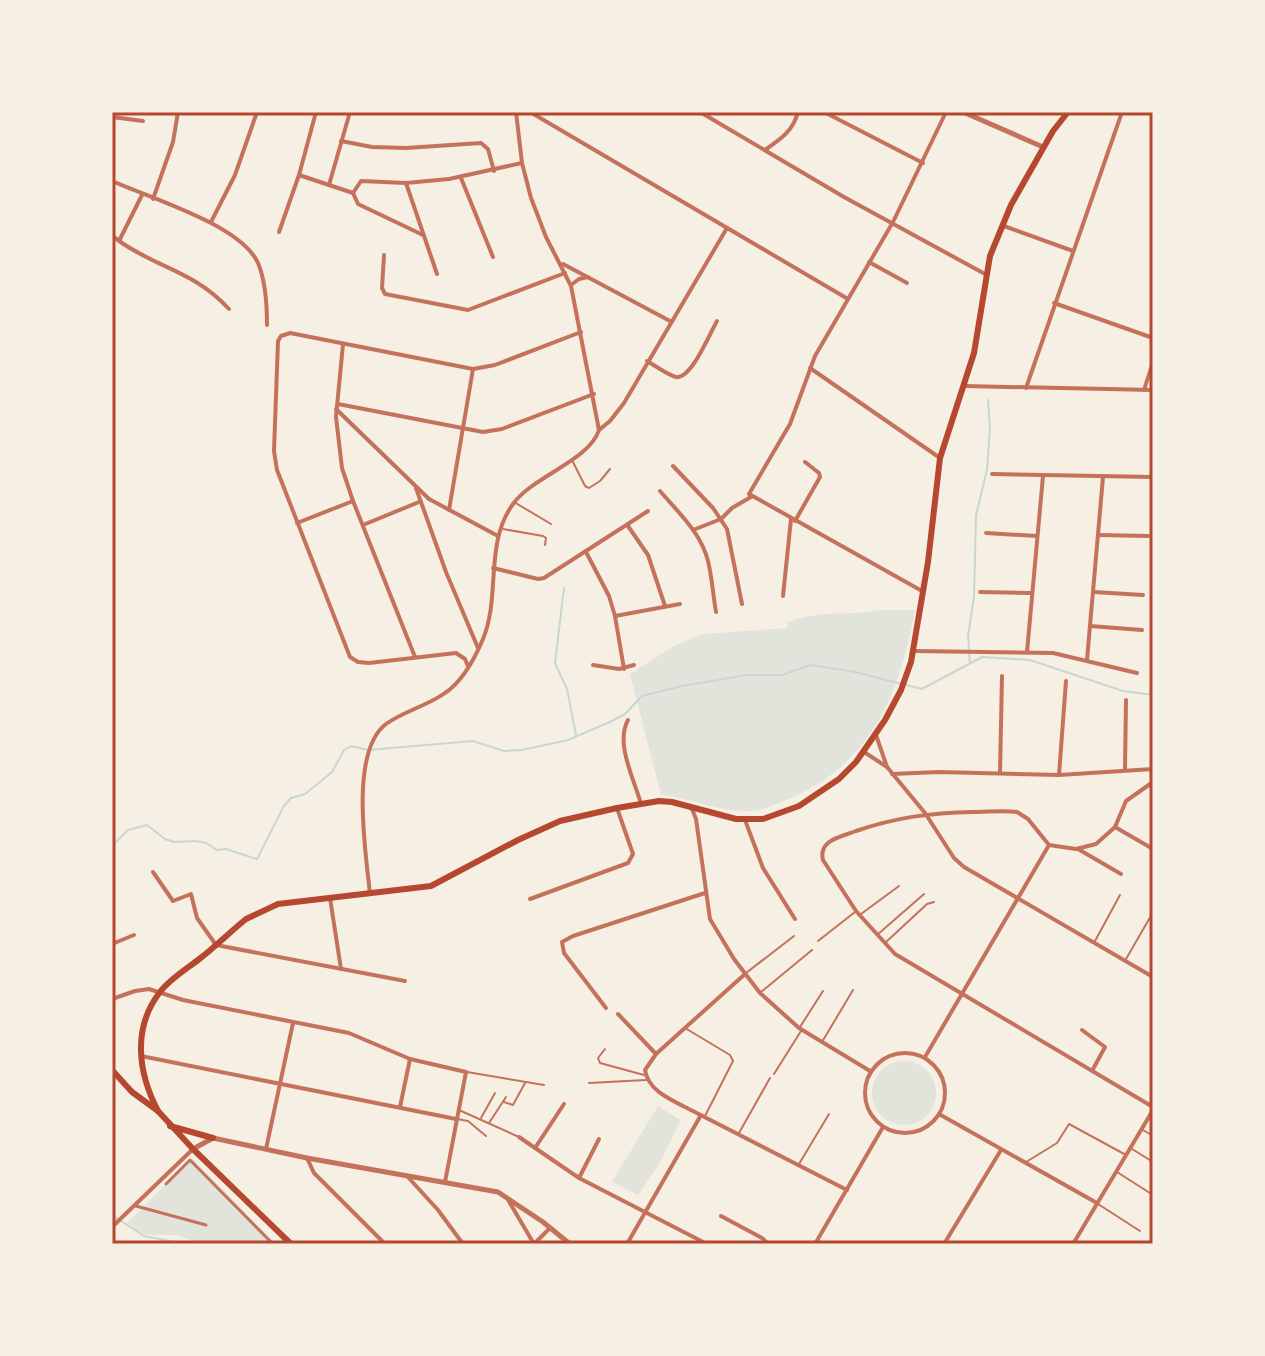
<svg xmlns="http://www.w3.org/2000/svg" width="1265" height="1356" viewBox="0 0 1265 1356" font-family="'Noto Sans',sans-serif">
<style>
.green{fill:#e2e4dc}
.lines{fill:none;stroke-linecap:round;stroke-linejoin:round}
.stream{stroke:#c9d6d2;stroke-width:2}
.service{stroke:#c5725c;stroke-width:2}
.pedestrian{stroke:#c5725c;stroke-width:3}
.minor{stroke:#c5725c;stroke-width:4}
.tertiary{stroke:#c5725c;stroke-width:5}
.secondary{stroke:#b5482f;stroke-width:6}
.neatline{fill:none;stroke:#b5482f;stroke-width:3}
</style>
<rect width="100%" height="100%" fill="#f6efe4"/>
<g class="green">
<path d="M 879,610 L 915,610 C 901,690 872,763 793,797 C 781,802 765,810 752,811 C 721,813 691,798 661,795 L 630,674 L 674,646 L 703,634 L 787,628 L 788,622 C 817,610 849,616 879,610 Z"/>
<circle cx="904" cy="1093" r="32"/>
<polygon points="658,1106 680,1120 679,1124 659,1164 638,1195 612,1182"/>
<polygon points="192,1158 276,1244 201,1244 177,1235 148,1235 135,1230 127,1223"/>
</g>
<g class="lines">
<g class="stream">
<polyline points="564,588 555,663 567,689 576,735"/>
<polyline points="970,664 968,636 974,597 976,515 987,470 990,428 988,400"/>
<polyline points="112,846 128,830 147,825 165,839 174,842 196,841 206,843 217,850 226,849 257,859 284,806 291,798 305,794 332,772 344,750 351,746 368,750 473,741 504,751 522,750 568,740 612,721 625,714 642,696 682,686 747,675 782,675 811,665 855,672 922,689 982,657 1030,660 1123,691 1153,695"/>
<polyline points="112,1215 144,1236 185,1244"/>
</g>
<g class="service">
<polyline points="572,460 585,486 589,488 600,481 610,469"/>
<polyline points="514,502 551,524"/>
<polyline points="503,529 543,536 546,538 545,545"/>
<polyline points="861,914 899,886"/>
<polyline points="877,935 924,894"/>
<polyline points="818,941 855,912"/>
<polyline points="1095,941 1120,895"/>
<polyline points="885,943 927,904 934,902"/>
<polyline points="1126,959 1152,914"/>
<polyline points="746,973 794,936"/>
<polyline points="761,992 812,950"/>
<polyline points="800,1027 823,991"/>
<polyline points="685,1028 730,1055 733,1061 705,1116"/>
<polyline points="822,1042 853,990"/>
<polyline points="605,1049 598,1058 600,1063 644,1075"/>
<polyline points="467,1072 544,1085"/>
<polyline points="774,1074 801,1031"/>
<polyline points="589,1083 646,1080"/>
<polyline points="504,1102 513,1105 525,1083"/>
<polyline points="459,1110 519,1137"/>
<polyline points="481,1118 495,1093"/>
<polyline points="457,1119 468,1121 486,1136"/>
<polyline points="489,1123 506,1097"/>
<polyline points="1143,1130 1153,1136"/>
<polyline points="739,1133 770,1078"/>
<polyline points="1132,1149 1153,1162"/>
<polyline points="1026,1162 1057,1143 1069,1124 1126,1155"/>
<polyline points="799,1164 829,1114"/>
<polyline points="1117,1172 1153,1195"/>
<polyline points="1098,1204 1140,1231"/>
</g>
<g class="pedestrian">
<polyline points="166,1184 190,1160 273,1244"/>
<polyline points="136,1206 206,1225"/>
</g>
<g class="minor">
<polyline points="530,112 848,299"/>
<polyline points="700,112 844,197 985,274"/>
<polyline points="824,112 923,163"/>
<polyline points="112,117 143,121"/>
<polyline points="341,141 372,147 406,148 481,143 488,149 494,171"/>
<path d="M 765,150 C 781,139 793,131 798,112"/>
<polyline points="299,175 353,193 361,181 406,183 449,179 522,163"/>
<polyline points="461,178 493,257"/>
<path d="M 112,181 C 150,198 241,225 258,263 C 266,282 267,304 267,325"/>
<polyline points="406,183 437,274"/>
<polyline points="329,185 350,112"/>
<polyline points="353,193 358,204 423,235"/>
<polyline points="153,199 173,142 178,112"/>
<polyline points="211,222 235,175 257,112"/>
<polyline points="1004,226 1073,251"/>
<polyline points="279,232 299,175 316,112"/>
<polyline points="112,235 119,241 142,195"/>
<path d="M 119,241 C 159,269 194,271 229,309"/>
<polyline points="384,255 382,288 385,294 468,310 565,273"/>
<polyline points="869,262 907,283"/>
<polyline points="563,264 670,321"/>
<polyline points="571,285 579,279 588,277"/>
<polyline points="1054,303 1153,338"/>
<polyline points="343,344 336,417 342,468 353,501 415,657"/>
<path d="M 647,361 C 656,366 666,374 676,377 C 691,380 710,333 717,321"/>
<polyline points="810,368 940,458"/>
<polyline points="964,386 1153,390"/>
<polyline points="1026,388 1122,112"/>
<polyline points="1144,390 1153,362"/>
<polyline points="338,404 483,432 502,429 594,394"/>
<polyline points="336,409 429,499 498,536"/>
<polyline points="599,430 610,421 624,403 727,228"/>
<polyline points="673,466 713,508 727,529 742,604"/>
<polyline points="992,474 1153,477"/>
<polyline points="416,488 446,572 478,648"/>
<path d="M 660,491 C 678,512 701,533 708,561 C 712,577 713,595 716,612"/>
<polyline points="449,510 473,369"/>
<polyline points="795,521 820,477 819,473 805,462"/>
<polyline points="297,523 353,501"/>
<polyline points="363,525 419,502"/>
<polyline points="628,526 648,555 665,606"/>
<polyline points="693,530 721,519 732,508 751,497"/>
<polyline points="986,533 1037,536"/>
<polyline points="1099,535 1148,536"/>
<polyline points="586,552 609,596 615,616 680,604"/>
<polyline points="493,568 538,579 544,578 648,511"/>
<polyline points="922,591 749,494 790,424 815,356 893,222 946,112"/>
<polyline points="980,592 1031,593"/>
<polyline points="1094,592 1143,595"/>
<polyline points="783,596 791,519"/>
<polyline points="615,616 624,669"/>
<polyline points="1090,626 1142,630"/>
<polyline points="914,651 1053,653 1137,673"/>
<polyline points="1027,652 1043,476"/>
<polyline points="1087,660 1103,477"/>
<polyline points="593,665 619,669 634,665"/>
<polyline points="468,666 465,659 456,653 369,663 358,662 350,657 277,470 274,451 278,341 281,336 290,333 473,369 495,365 581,332"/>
<path d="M 628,720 C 615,743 634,779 641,804"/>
<polyline points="876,735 887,767 925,813 954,858 964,867 1153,977"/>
<polyline points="864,752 887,767"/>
<polyline points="1125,769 1126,700"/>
<polyline points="1000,773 1002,676"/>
<polyline points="892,774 939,772 1059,775 1153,769"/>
<polyline points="1059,775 1066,681"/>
<polyline points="692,809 696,819 710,919 734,959 760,993 799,1028 870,1071"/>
<polyline points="745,820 763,868 795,919"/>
<polyline points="1115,827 1153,849"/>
<path d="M 1049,845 L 1028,819 L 1017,812 C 1003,810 988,812 973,812 C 930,813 897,817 856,831 C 841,837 818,840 823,860 L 856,911 L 895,954 L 1153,1107"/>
<polyline points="1049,845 1076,849 1096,844 1115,827 1126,801 1153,782"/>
<polyline points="1078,849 1121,874"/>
<polyline points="153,872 173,901 191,894 197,918 216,945 405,981"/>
<path d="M 370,894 C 366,854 349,752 386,724 C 404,711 427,706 445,693 C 463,681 475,658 483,639 C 501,596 484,544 513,504 C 533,476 589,461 599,430 L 571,286 L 546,237 L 531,198 L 522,163 L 516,112"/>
<polyline points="330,898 341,969"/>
<polyline points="530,899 628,863 633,854 617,808"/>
<polyline points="112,944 134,935"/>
<path d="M 745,974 L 656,1054 L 645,1070 C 648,1089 667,1098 683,1106 L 847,1190"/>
<polyline points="112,999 135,991 149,989 183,1000 349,1033 410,1059 466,1072 445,1182"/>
<polyline points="606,1008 564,953 562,942 573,936 705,893"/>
<polyline points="618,1014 656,1054"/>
<polyline points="1082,1030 1105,1047 1092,1071"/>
<circle cx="905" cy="1093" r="40"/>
<polyline points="141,1056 456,1119"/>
<polyline points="925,1057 1049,845"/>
<polyline points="400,1107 410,1059"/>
<polyline points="939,1114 1097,1203"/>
<polyline points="519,1137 579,1178 707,1244"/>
<polyline points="535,1148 564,1104"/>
<polyline points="266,1149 293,1023"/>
<polyline points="307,1158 314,1173 385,1244"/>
<polyline points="407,1176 438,1210 463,1244"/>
<polyline points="579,1178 599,1139"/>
<polyline points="507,1198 534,1244"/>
<polyline points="721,1216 762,1238 768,1244"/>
<polyline points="112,1227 193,1149"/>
<polyline points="534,1244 550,1228"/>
<polyline points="627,1244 701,1115"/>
<polyline points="815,1244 883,1127"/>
<polyline points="944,1244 1001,1150"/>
<polyline points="1073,1244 1153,1110"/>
</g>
<g class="tertiary">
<polyline points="963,112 1043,147"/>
<polyline points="193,1149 213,1138 307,1158 498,1192 543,1222 570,1244"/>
</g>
<g class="secondary">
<polyline points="112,1070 132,1092 158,1111 193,1149 291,1244"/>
<path d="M 158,1111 C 138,1073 132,1028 160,992 C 170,979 185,970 198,960 C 215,947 230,932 246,919 L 278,904 L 431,886 L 518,840 L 560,821 L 617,808 L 659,801 L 672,802 L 736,819 L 763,819 L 799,806 L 839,779 L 856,762 L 885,720 L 901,690 L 911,662 L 928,562 L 940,458 L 974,353 L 990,256 L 1011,205 L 1053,131 L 1068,112"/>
<polyline points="170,1126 213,1138"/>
</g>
</g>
<rect width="1265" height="1356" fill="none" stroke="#f6efe4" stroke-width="228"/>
<rect x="114" y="114" width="1037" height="1128" class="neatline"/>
</svg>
